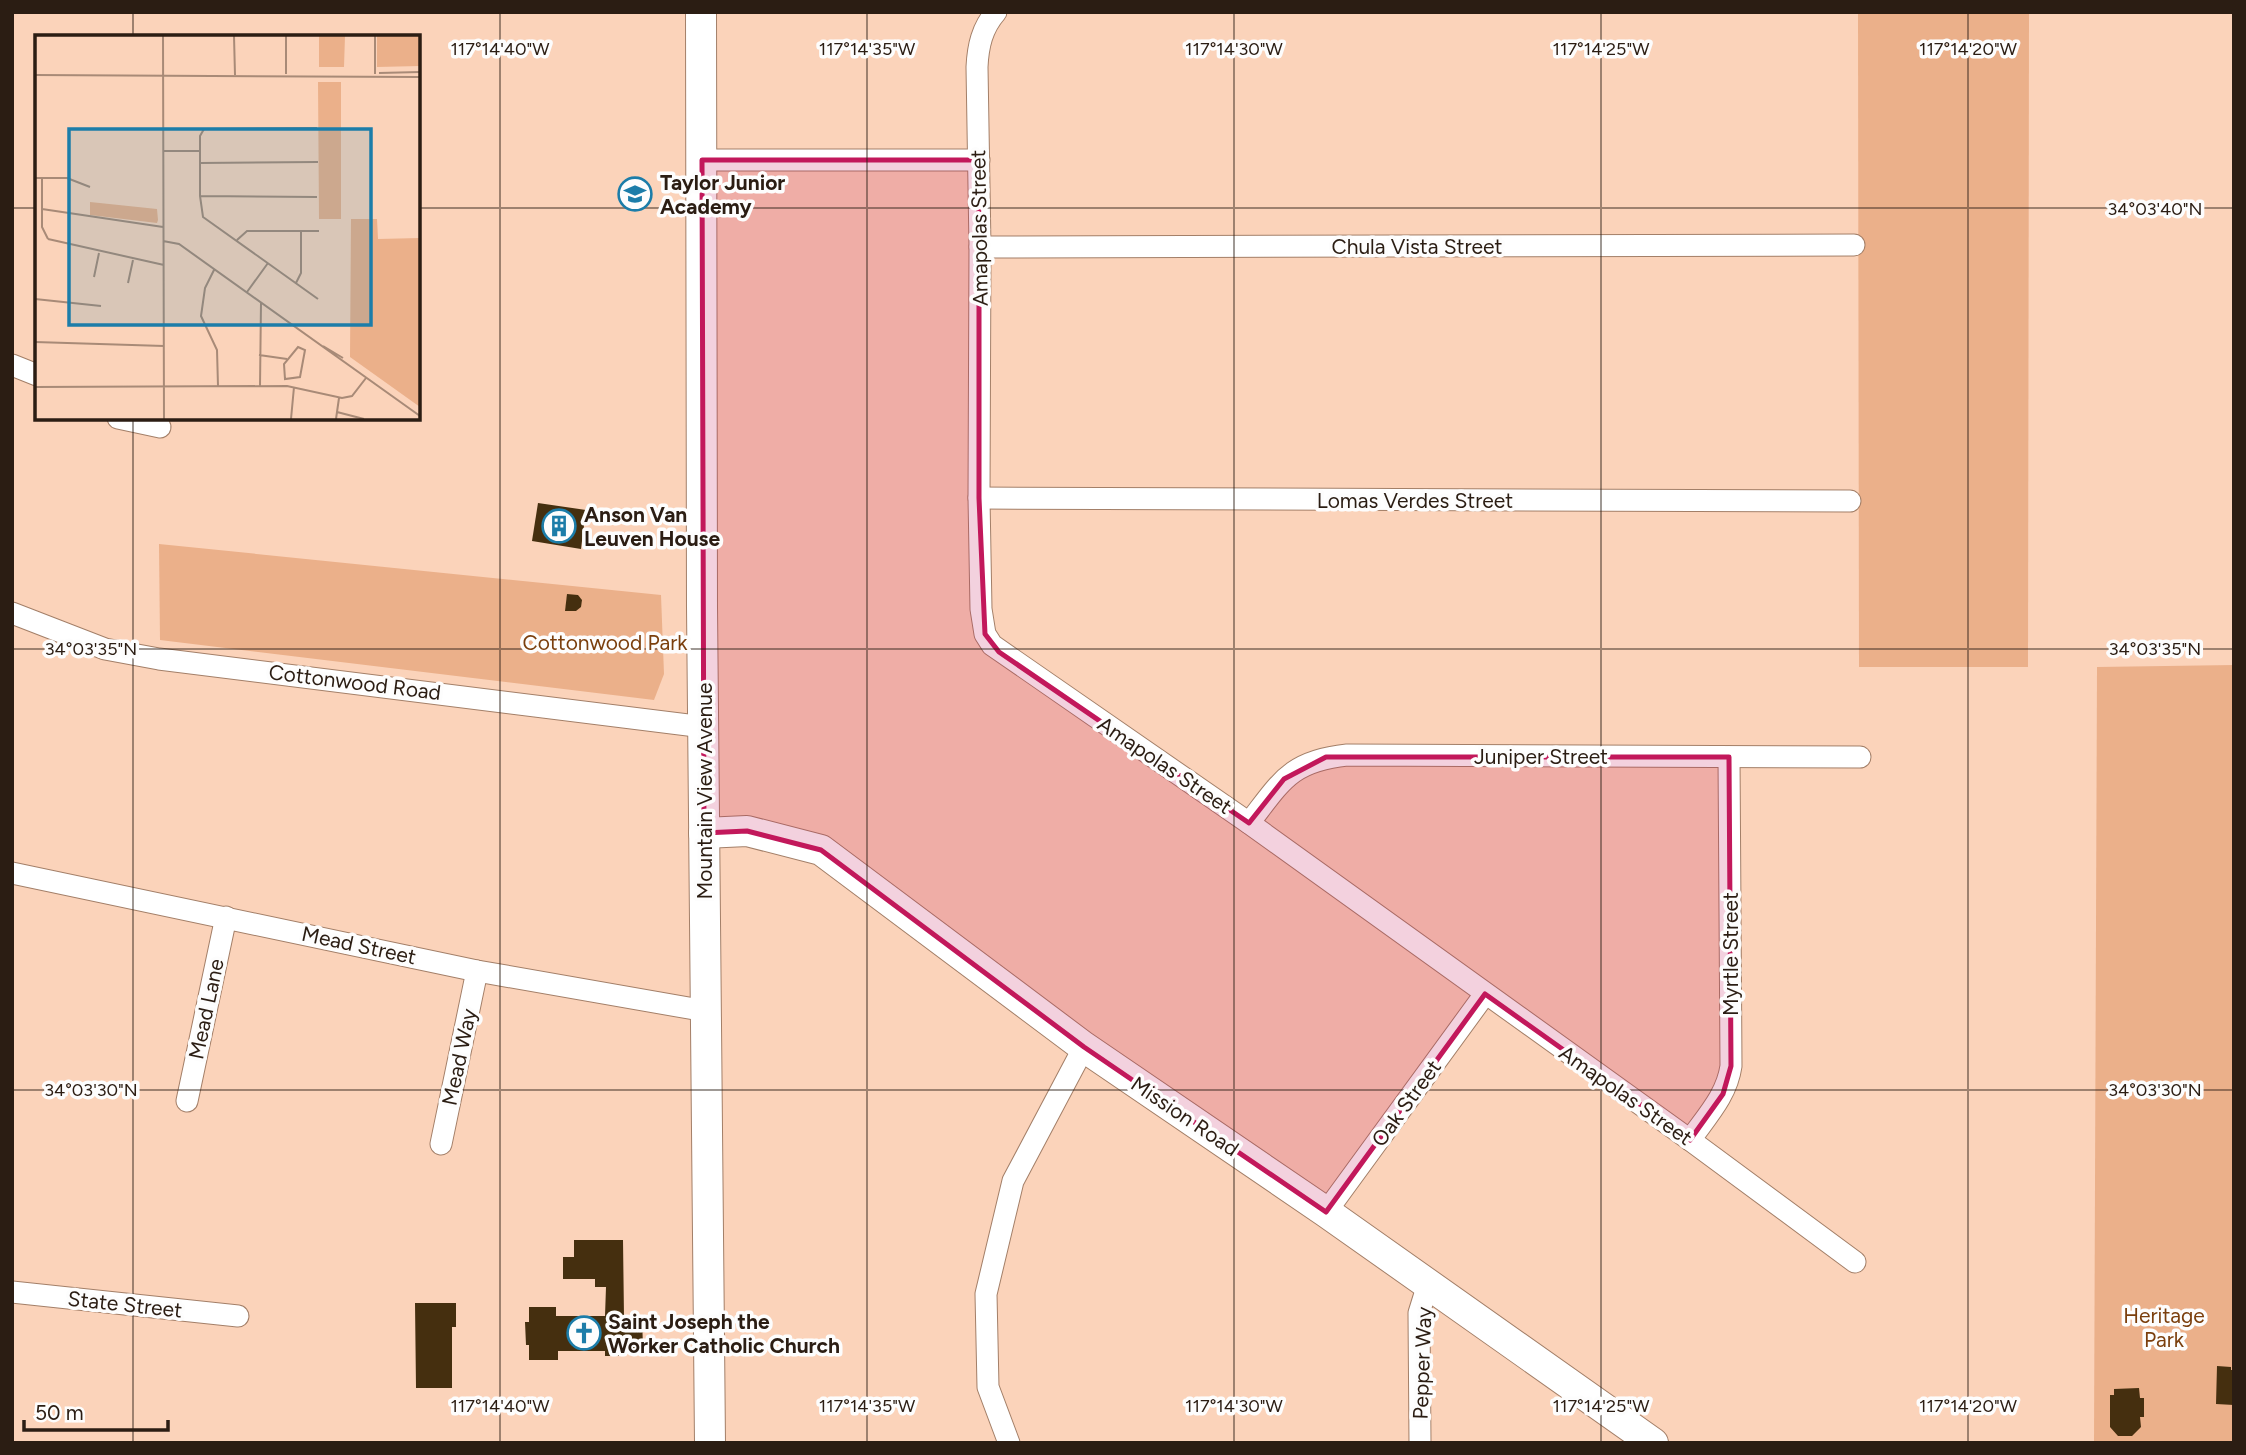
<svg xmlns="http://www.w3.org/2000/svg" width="2246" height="1455" viewBox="0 0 2246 1455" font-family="Figtree,sans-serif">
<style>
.green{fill:#ebb08a}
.building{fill:#452f0f}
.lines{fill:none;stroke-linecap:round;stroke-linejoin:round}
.street-casing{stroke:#a37f68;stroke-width:23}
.secondary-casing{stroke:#a37f68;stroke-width:32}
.street{stroke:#fff;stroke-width:21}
.secondary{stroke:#fff;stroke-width:30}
.marked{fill:#c2185b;fill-opacity:0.2;stroke:#c2185b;stroke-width:5;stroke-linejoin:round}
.ticks{fill:none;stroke:#2b1d13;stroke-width:2;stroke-opacity:0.45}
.labels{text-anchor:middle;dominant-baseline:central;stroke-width:7;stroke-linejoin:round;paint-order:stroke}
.poi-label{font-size:21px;font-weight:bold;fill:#2b1d13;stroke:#fdfdfd;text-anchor:start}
.street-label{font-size:21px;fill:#2b1d13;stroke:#fdfdfd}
.park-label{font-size:21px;fill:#7b3f0d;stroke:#fdfdfd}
.inset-road{fill:none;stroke:#a88a77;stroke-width:2}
.view{fill:#1c7da9;fill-opacity:0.15;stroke:#1c7da9;stroke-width:3.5}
.inset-edge{fill:none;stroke:#2b1d13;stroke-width:3.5}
.ticks-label{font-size:18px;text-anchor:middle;fill:#2b1d13;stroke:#fdfdfd;stroke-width:7;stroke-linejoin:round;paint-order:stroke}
</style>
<rect width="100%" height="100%" fill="#fbd3ba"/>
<g class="green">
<polygon points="1858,12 2029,12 2028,667 1859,667"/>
<polygon points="159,544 661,595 664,674 654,700 160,640"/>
<polygon points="2234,665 2234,1443 2094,1443 2097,667"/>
</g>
<g class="building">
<polygon points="538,503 586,510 581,549 532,541"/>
<polygon points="567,594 578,595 582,600 581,607 576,611 565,611"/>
<polygon points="574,1240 623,1240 624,1317 642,1317 643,1348 624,1349 624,1356 605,1356 605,1351 558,1351 558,1360 529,1360 529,1345 526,1345 525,1322 529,1322 529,1307 556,1307 556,1316 605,1316 606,1287 595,1287 595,1279 563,1279 563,1257 574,1257"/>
<polygon points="415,1303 456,1303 456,1327 452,1327 452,1388 416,1388"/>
<polygon points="2217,1366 2231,1367 2231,1370 2234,1370 2234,1405 2216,1404"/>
<polygon points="2139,1388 2140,1398 2144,1398 2144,1417 2140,1417 2141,1427 2132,1436 2118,1436 2110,1427 2110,1395 2114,1395 2114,1389"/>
</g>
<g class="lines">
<defs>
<g id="street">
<path d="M 996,12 C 982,28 978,46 977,67 L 980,247 L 979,498 L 981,609 L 985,634 L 992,645 L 1249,823 L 1690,1140 L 1855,1262"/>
<polyline points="702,160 979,160"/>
<polyline points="980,247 1854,245"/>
<polyline points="12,365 37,375"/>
<polyline points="118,418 160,427"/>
<polyline points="979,498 1850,501"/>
<polyline points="12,613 105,649 159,659 704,727"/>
<path d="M 1249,823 C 1281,782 1290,761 1347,755 L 1860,757"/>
<polyline points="12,873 477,971 706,1011"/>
<polyline points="187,1101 226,917"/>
<path d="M 1690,1140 C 1707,1116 1727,1095 1731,1066 L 1729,757"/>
<polyline points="441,1144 477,971"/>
<polyline points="1326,1212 1485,994"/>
<polyline points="12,1292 238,1316"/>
<polyline points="1009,1443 988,1387 986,1294 1013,1181 1084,1047"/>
<polyline points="1420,1443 1419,1313 1428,1284"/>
</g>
<g id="secondary">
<polyline points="701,12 702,607 710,1443"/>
<polyline points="704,833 747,831 821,850 1084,1047 1326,1212 1653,1443"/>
</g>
</defs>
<use href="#street" class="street-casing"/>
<use href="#secondary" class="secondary-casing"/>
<use href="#street" class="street"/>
<use href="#secondary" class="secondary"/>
</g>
<path class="marked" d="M 702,160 L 979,160 L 979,498 L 985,634 L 999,652 L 1249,823 L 1284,779 L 1326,757 L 1729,757 L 1731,1066 L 1723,1094 L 1690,1140 L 1485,994 L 1326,1212 L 1084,1047 L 821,850 L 747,831 L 704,833 Z"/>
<path class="ticks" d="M 133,12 L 133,37M 500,12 L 500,1443M 867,12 L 867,1443M 1234,12 L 1234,1443M 1601,12 L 1601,1443M 1968,12 L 1968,1443M 12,208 L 37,208M 418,208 L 2234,208M 133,418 L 133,1443M 12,649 L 2234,649M 12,1090 L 2234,1090"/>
<defs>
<symbol id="school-ring" viewBox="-11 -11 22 22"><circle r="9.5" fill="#fdfdfd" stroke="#1c7da9" stroke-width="1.5"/><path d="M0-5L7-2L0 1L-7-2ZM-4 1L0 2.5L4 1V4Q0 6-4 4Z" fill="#1c7da9"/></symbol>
<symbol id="building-ring" viewBox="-11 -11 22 22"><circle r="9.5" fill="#fdfdfd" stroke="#1c7da9" stroke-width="1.5"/><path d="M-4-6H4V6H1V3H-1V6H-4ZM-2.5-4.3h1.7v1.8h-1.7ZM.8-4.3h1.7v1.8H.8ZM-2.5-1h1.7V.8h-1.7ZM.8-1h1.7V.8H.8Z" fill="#1c7da9"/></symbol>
<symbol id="church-ring" viewBox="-11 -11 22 22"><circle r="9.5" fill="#fdfdfd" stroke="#1c7da9" stroke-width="1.5"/><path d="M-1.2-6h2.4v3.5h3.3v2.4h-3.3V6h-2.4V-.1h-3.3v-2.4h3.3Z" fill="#1c7da9"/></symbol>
</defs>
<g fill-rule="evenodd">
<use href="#school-ring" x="616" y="175" width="38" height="38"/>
<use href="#building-ring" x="540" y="507" width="38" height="38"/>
<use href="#church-ring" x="565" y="1314" width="38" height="38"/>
</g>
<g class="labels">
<g class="poi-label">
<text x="660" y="182">Taylor Junior<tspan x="660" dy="24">Academy</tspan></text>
<text x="584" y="514">Anson Van<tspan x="584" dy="24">Leuven House</tspan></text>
<text x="608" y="1321">Saint Joseph the<tspan x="608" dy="24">Worker Catholic Church</tspan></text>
</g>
<g class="street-label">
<text transform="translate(979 228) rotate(-91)">Amapolas Street</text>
<text x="1417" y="246">Chula Vista Street</text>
<text x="1415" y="500">Lomas Verdes Street</text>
<text transform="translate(355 682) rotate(7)">Cottonwood Road</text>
<text x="1541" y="756">Juniper Street</text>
<text transform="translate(1165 765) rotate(34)">Amapolas Street</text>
<text transform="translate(704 791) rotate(-90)">Mountain View Avenue</text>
<text transform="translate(359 945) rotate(12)">Mead Street</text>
<text transform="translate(1730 954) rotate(-90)">Myrtle Street</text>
<text transform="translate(206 1009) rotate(-78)">Mead Lane</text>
<text transform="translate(459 1057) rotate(-78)">Mead Way</text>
<text transform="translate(1626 1095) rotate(35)">Amapolas Street</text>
<text transform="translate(1406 1103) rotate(-54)">Oak Street</text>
<text transform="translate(1185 1116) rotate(34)">Mission Road</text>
<text transform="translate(125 1304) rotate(6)">State Street</text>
<text transform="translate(1422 1363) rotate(-88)">Pepper Way</text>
</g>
<g class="park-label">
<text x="605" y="642">Cottonwood Park</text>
<text x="2164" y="1315">Heritage<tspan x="2164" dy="24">Park</tspan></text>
</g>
</g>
<g transform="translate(35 35)">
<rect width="385" height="385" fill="#fbd3ba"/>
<path d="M 284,1 L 310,1 L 309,32 L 284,32 ZM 342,1 L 385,1 L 385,31 L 342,32 ZM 283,47 L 306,47 L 306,184 L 284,184 ZM 55,167 L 122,174 L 123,185 L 122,188 L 55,180 ZM 316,184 L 342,184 L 343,204 L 385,203 L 385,372 L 315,322 Z" fill="#ebb08a"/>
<path class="inset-road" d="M 128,1 L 129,384M 199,1 L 200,40M 251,1 L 251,39M 340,1 L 340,39M 344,38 L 385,37M 0,40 L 385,42M 282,93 L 169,94 L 165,101 L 165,161 L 168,182 L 283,264M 128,116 L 165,116M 165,128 L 283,127M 0,143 L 32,143 L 55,152M 7,143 L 7,192 L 13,204M 165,161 L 282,162M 7,174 L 128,192M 13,204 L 129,230M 202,205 L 212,196 L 284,196M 128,206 L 144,209 L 385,381M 179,235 L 170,253 L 166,281 L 182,315 L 183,351M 59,242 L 64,218M 93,248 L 98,225M 261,248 L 266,238 L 266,196M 212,257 L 233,228M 0,264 L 66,271M 0,307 L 129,311M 288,311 L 308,323M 263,312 L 270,315 L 265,342 L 250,344 L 249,329 ZM 224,320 L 252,324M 225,351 L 226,267M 0,352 L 252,351 L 307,363 L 317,361 L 331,343M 302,377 L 329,384M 256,384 L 259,352M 301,384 L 304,363"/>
<path class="view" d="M 34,94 L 336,94 L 336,290 L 34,290 Z"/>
<rect width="385" height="385" class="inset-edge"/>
</g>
<g class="ticks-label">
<text x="500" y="55">117°14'40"W</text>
<text x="867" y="55">117°14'35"W</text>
<text x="1234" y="55">117°14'30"W</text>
<text x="1601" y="55">117°14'25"W</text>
<text x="1968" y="55">117°14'20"W</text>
<text x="2155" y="215">34°03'40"N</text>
<text x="91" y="655">34°03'35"N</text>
<text x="2155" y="655">34°03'35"N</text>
<text x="91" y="1096">34°03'30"N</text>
<text x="2155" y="1096">34°03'30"N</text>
<text x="500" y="1412">117°14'40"W</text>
<text x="867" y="1412">117°14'35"W</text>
<text x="1234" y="1412">117°14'30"W</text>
<text x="1601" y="1412">117°14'25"W</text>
<text x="1968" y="1412">117°14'20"W</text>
</g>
<rect width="2246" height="1455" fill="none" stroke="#2b1d13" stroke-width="28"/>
<path d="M24 1420v10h144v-10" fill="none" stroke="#2b1d13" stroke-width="3.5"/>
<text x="35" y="1420" font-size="21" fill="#2b1d13" stroke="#fdfdfd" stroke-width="5" paint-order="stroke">50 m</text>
</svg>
